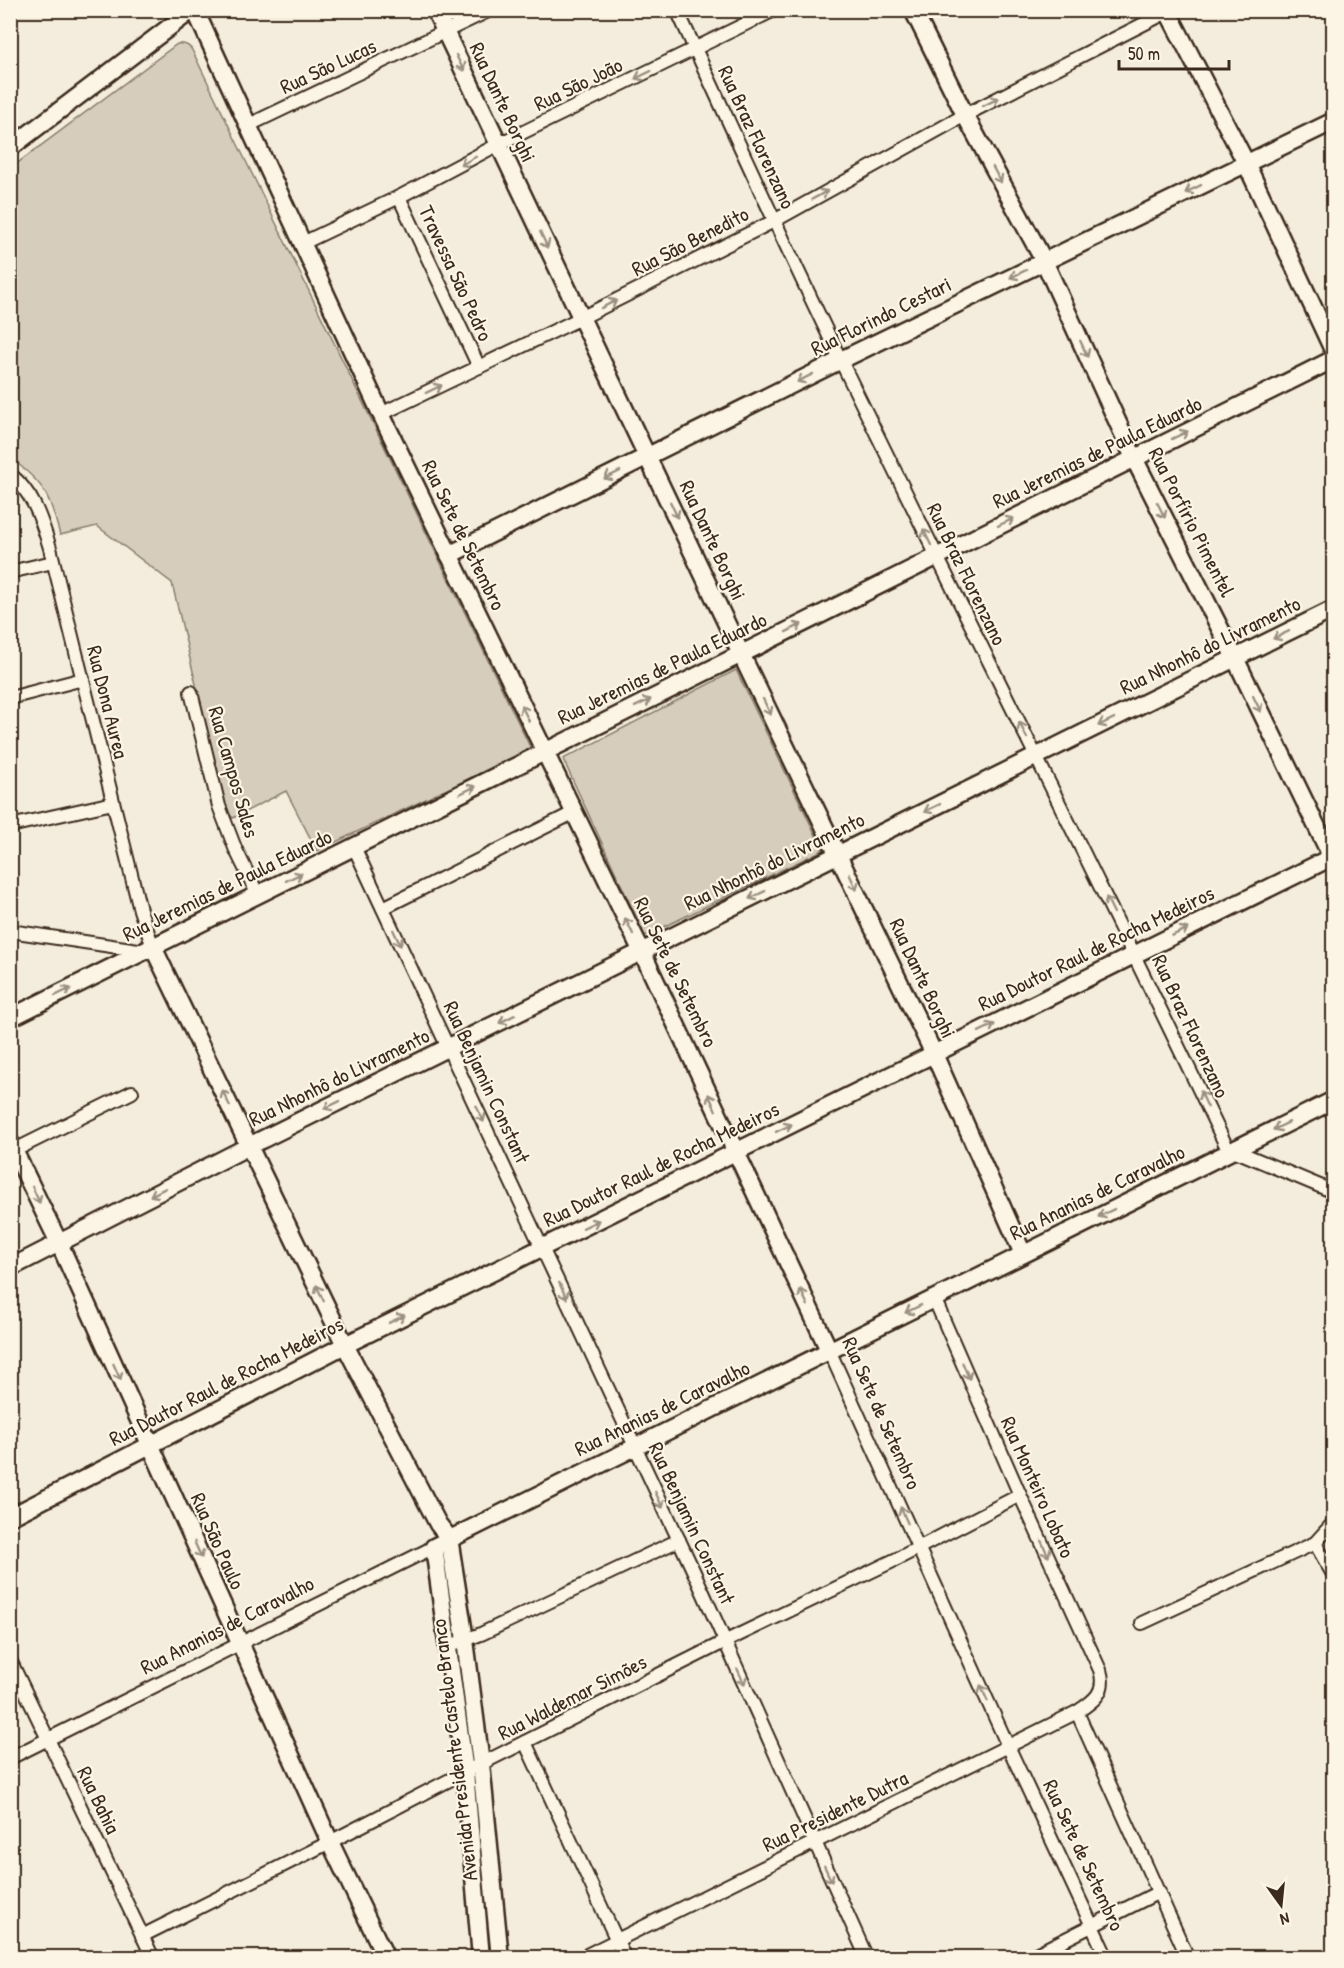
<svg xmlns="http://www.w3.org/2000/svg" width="1344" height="1968" viewBox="0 0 1344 1968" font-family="'Patrick Hand',sans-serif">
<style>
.green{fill:#d6cdbd;stroke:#887c6e;stroke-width:1.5}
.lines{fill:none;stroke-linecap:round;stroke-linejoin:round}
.street-casing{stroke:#3b2a1e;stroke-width:16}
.secondary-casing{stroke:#3b2a1e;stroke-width:21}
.street{stroke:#fcf5e5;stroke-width:12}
.secondary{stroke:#fcf5e5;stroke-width:16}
.oneway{stroke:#9c9082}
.labels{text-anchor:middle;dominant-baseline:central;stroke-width:4.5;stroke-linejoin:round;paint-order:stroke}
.street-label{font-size:21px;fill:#3b2a1e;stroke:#fcf5e5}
</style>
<rect width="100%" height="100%" fill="#f4eddd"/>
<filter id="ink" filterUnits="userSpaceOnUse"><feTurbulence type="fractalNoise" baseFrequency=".0167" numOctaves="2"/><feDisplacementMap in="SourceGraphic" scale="12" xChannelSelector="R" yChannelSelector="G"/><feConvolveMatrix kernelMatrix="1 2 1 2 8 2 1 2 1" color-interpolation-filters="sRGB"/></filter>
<g filter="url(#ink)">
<g class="green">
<path d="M 177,44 C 185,43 190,45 193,52 L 531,749 L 317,851 L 286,791 L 233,818 L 226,811 L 172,583 L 97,526 L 60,535 C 48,492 46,486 11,458 L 11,168 Z"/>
<polygon points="736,670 823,850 645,936 563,759"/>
</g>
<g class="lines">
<defs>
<g id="street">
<path d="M 677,10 C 732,128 785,246 842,363 C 970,626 1103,887 1229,1152 L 1241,1153 L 1334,1192"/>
<polyline points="249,125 490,10"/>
<polyline points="399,197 479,367"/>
<polyline points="303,243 399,197 499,144 774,10"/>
<polyline points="381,414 581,318 774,221 965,115 1171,10"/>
<path d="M 10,474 C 34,494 41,519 50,548 L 140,910 L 153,947"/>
<polyline points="10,572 53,562"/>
<polyline points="191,692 219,806 235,848 258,895"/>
<polyline points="10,698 83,679"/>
<polyline points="10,826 113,803"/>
<polyline points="354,847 693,1570 867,1958"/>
<polyline points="383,908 573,813"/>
<polyline points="10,931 145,951"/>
<polyline points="15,1150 132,1092"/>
<polyline points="829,1350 1008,1746 1107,1958"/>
<polyline points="1315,1543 1334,1576"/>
<polyline points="1142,1623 1315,1543 1334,1522"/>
<polyline points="447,1647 481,1634 679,1540"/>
<polyline points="10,1660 153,1958"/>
<polyline points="1077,1712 1188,1958"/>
<polyline points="525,1742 625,1958"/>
<polyline points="10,1758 434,1547"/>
<polyline points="142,1936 330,1842 465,1772 726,1641 899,1558 1020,1495"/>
<path d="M 581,1958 L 1077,1712 C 1094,1701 1107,1692 1100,1670 L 1020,1495 L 934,1298"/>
<polyline points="1028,1958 1159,1892"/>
</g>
<g id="secondary">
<polyline points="195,10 381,414 642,952 829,1350"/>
<polyline points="435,10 741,654 934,1054 1023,1254"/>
<polyline points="913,10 965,115 1044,261 1134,458 1235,658 1334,862"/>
<polyline points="1167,10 1246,163 1334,352"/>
<polyline points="10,148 192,10"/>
<polyline points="449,555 841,360 1334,121"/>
<polyline points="153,947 345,1345 438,1524 449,1538 465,1640 481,1764 500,1958"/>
<polyline points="10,1018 1334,359"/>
<polyline points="10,1142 59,1243 330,1842 386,1958"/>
<polyline points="10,1268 249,1146 1334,609"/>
<polyline points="10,1517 345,1345 1334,856"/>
<polyline points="481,1958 465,1772 434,1547 1334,1100"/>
</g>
</defs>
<use href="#street" class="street-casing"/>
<use href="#secondary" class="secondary-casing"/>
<use href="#street" class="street"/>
<use href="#secondary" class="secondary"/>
</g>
<defs><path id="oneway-shaft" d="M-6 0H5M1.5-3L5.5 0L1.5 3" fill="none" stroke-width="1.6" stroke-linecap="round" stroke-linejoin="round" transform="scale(1.5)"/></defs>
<g class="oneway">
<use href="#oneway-shaft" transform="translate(460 63) rotate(64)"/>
<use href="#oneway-shaft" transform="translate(643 75) rotate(154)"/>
<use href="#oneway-shaft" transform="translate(991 102) rotate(-27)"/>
<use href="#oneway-shaft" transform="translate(468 161) rotate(152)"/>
<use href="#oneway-shaft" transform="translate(997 175) rotate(62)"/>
<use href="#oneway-shaft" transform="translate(1193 189) rotate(154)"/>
<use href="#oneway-shaft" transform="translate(820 195) rotate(-29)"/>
<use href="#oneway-shaft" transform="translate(544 240) rotate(65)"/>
<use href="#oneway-shaft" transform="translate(1018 274) rotate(154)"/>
<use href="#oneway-shaft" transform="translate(609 304) rotate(-27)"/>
<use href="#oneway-shaft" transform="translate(1084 349) rotate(65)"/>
<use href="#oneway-shaft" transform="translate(805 378) rotate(153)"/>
<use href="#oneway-shaft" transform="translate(434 389) rotate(-26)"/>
<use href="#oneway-shaft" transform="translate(1180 435) rotate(-26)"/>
<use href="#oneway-shaft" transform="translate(612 475) rotate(154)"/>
<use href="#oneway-shaft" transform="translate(674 510) rotate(65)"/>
<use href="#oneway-shaft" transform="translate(1161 510) rotate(63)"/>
<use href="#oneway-shaft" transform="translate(1006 522) rotate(-26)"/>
<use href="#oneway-shaft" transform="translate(927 537) rotate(-116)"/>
<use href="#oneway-shaft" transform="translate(794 628) rotate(-27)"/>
<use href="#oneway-shaft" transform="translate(1281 635) rotate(154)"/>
<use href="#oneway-shaft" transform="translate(643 703) rotate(-26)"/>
<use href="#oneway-shaft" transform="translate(1257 704) rotate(64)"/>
<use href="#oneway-shaft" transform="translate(767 707) rotate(64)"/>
<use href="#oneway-shaft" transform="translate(525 713) rotate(-116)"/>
<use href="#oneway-shaft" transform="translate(1106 722) rotate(154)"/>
<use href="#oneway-shaft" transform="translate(1023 730) rotate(-116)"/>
<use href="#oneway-shaft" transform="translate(468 790) rotate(-26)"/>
<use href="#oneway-shaft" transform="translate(932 808) rotate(154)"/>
<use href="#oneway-shaft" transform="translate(294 877) rotate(-26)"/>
<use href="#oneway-shaft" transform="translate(853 882) rotate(65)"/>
<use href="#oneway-shaft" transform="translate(757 895) rotate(154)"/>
<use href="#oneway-shaft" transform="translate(1110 905) rotate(-116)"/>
<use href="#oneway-shaft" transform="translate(629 926) rotate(-116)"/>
<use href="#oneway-shaft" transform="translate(1180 932) rotate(-26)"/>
<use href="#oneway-shaft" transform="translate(397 938) rotate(65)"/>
<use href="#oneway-shaft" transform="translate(63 992) rotate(-26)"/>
<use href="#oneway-shaft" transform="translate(507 1019) rotate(153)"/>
<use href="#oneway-shaft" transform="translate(987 1028) rotate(-26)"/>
<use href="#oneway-shaft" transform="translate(226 1098) rotate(-116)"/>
<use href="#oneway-shaft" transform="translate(1204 1099) rotate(-115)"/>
<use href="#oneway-shaft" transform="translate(712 1102) rotate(-115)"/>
<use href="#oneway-shaft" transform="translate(332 1105) rotate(154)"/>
<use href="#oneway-shaft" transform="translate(480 1114) rotate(65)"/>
<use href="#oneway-shaft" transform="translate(1281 1126) rotate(154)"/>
<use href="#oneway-shaft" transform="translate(784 1128) rotate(-26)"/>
<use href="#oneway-shaft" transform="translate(158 1192) rotate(153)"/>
<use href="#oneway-shaft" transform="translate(36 1195) rotate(65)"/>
<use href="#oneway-shaft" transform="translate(1106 1213) rotate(154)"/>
<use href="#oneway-shaft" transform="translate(591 1224) rotate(-26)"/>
<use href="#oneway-shaft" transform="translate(563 1291) rotate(65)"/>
<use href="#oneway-shaft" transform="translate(320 1293) rotate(-115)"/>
<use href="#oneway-shaft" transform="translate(804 1297) rotate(-115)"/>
<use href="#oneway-shaft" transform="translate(913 1309) rotate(154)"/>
<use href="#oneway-shaft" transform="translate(397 1319) rotate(-26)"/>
<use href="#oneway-shaft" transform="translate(966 1371) rotate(67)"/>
<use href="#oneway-shaft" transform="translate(117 1372) rotate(66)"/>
<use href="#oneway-shaft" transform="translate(659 1500) rotate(65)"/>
<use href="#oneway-shaft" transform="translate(904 1515) rotate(-114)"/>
<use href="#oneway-shaft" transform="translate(1045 1549) rotate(65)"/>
<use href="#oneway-shaft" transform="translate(198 1550) rotate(66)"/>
<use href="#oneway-shaft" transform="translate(741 1677) rotate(66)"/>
<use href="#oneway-shaft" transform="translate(984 1693) rotate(-114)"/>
<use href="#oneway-shaft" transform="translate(828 1874) rotate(65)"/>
</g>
</g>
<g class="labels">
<g class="street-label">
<text transform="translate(328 66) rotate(-25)">Rua São Lucas</text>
<text transform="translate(578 84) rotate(-26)">Rua São João</text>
<text transform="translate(503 102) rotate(65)">Rua Dante Borghi</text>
<text transform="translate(757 137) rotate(65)">Rua Braz Florenzano</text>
<text transform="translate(690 241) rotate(-27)">Rua São Benedito</text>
<text transform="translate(456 273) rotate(65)">Travessa São Pedro</text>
<text transform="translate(881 316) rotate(-26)">Rua Florindo Cestari</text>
<text transform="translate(1097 452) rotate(-26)">Rua Jeremias de Paula Eduardo</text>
<text transform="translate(1192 522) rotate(63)">Rua Porfírio Pimentel</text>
<text transform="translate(464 535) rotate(64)">Rua Sete de Setembro</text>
<text transform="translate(713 540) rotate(65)">Rua Dante Borghi</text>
<text transform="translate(967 574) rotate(64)">Rua Braz Florenzano</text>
<text transform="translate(1210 645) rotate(-26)">Rua Nhonhô do Livramento</text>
<text transform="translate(662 668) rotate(-26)">Rua Jeremias de Paula Eduardo</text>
<text transform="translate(108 702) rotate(76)">Rua Dona Aurea</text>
<text transform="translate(234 772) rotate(74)">Rua Campos Sales</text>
<text transform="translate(774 861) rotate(-26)">Rua Nhonhô do Livramento</text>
<text transform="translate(227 885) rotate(-26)">Rua Jeremias de Paula Eduardo</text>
<text transform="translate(1096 948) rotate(-26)">Rua Doutor Raul de Rocha Medeiros</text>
<text transform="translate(676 972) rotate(64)">Rua Sete de Setembro</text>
<text transform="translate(923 978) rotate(65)">Rua Dante Borghi</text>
<text transform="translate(1191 1026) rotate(65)">Rua Braz Florenzano</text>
<text transform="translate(339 1077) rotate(-26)">Rua Nhonhô do Livramento</text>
<text transform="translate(487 1082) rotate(65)">Rua Benjamin Constant</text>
<text transform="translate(661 1164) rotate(-26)">Rua Doutor Raul de Rocha Medeiros</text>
<text transform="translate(1097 1192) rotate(-26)">Rua Ananias de Caravalho</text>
<text transform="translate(226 1381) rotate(-27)">Rua Doutor Raul de Rocha Medeiros</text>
<text transform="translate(662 1408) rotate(-26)">Rua Ananias de Caravalho</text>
<text transform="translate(882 1413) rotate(66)">Rua Sete de Setembro</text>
<text transform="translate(1038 1487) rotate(66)">Rua Monteiro Lobato</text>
<text transform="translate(692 1523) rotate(65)">Rua Benjamin Constant</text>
<text transform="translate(218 1541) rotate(66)">Rua São Paulo</text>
<text transform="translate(227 1625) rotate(-27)">Rua Ananias de Caravalho</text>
<text transform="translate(572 1697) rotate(-27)">Rua Waldemar Simões</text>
<text transform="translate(454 1750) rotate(-97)">Avenida Presidente Castelo Branco</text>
<text transform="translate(99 1800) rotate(64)">Rua Bahia</text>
<text transform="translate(835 1811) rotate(-26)">Rua Presidente Dutra</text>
<text transform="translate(1084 1855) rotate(65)">Rua Sete de Setembro</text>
</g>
</g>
<rect width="1344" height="1968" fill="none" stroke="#fcf5e5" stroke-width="36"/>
<rect x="18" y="18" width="1308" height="1932" fill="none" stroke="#3b2a1e" stroke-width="2" filter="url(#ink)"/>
<g transform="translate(1281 1905) rotate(165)" stroke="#fcf5e5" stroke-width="4.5" paint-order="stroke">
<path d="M0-4.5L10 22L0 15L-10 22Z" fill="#3b2a1e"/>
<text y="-9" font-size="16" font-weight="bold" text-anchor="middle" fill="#3b2a1e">N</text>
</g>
<path d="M1119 60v9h110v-9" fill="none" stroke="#3b2a1e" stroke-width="3"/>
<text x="1128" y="60" font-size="18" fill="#3b2a1e" stroke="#fcf5e5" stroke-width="4.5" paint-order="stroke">50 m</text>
</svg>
